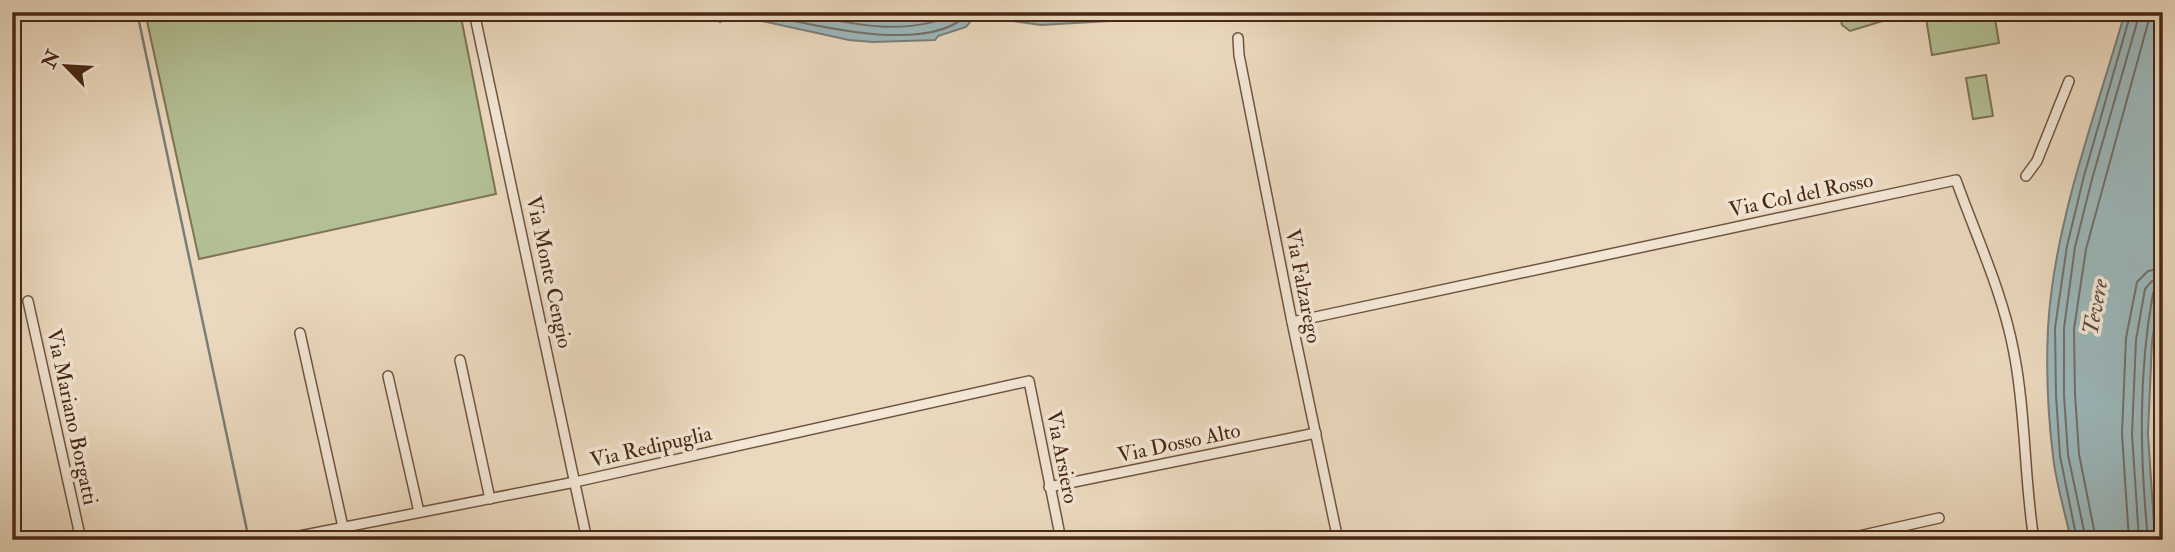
<svg xmlns="http://www.w3.org/2000/svg" width="2175" height="552" viewBox="0 0 2175 552" font-family="'IM FELL Double Pica',serif">
<style>
.green{fill:#b3c095;stroke:#7e7455;stroke-width:2}
.water{fill:#9cb8bc;stroke:#7a7e79;stroke-width:2}
.lines{fill:none;stroke-linecap:round;stroke-linejoin:round}
.shore{stroke:#727068;stroke-width:2}
.stream{stroke:#7a7e79;stroke-width:2.5}
.street-casing{stroke:#715440;stroke-width:12}
.street{stroke:#f2e6d5;stroke-width:9}
.labels{text-anchor:middle;dominant-baseline:central;stroke-width:7;stroke-linejoin:round;paint-order:stroke}
.street-label{font-size:21px;fill:#482715;stroke:#f2e6d5}
.water-label{font-size:23px;font-style:italic;fill:#5d4b3f;stroke:#f2e6d5}
</style>
<rect width="100%" height="100%" fill="#ebd9bf"/>
<filter id="stains"><feTurbulence type="fractalNoise" baseFrequency=".00286" numOctaves="4"/><feColorMatrix values="0 0 0 0 .2 0 0 0 0 .09 0 0 0 0 .02 0 0 0 .5 -.17"/></filter>
<radialGradient id="worn" r=".72"><stop offset=".6" stop-color="#630" stop-opacity="0"/><stop offset="1" stop-color="#630" stop-opacity=".3"/></radialGradient>
<g class="green">
<polygon points="145,12 460,12 496,194 199,259"/>
<polygon points="1839,12 1887,12 1889,19 1850,31 1842,25"/>
<polygon points="1925,12 1994,12 1999,43 1932,55"/>
<polygon points="1986,75 1993,116 1973,119 1966,78"/>
</g>
<g class="water">
<polygon points="715,12 1157,12 1144,19 1041,25 975,16 966,27 938,36 935,40 873,42 849,40 735,15 720,22 713,17"/>
<path d="M 2125,12 L 2163,12 L 2163,275 L 2152,341 L 2148,434 L 2155,540 L 2071,540 C 2065,512 2056,484 2053,456 C 2048,415 2046,370 2048,328 C 2054,222 2096,114 2125,12 Z"/>
</g>
<g class="lines">
<g class="shore">
<path d="M 754,12 C 804,23 932,58 969,12"/>
<path d="M 795,12 C 845,23 910,39 957,12"/>
<polyline points="845,12 874,16 928,12"/>
<polyline points="1005,12 1042,18 1135,12"/>
<polyline points="2077,540 2060,456 2056,395 2055,328 2067,246 2084,176 2131,12"/>
<polyline points="2086,540 2068,455 2064,395 2064,328 2075,247 2092,179 2140,12"/>
<polyline points="2096,540 2079,454 2075,394 2074,329 2086,249 2151,12"/>
<polyline points="2129,540 2122,434 2126,338 2137,282 2148,271 2163,268"/>
<polyline points="2139,540 2132,434 2136,340 2145,289 2152,281 2163,279"/>
<path d="M 2148,540 C 2140,458 2138,375 2153,293 L 2156,289 L 2163,287"/>
</g>
<polyline class="stream" points="137,12 249,540"/>
<defs>
<g id="street">
<polyline points="474,12 587,540"/>
<polyline points="1238,38 1239,55 1292,322 1338,540"/>
<polyline points="2026,176 2037,161 2069,81"/>
<polyline points="28,301 81,540"/>
<path d="M 1292,322 L 1956,180 C 1976,236 2003,293 2014,353 C 2026,414 2024,478 2034,540"/>
<polyline points="300,333 343,527"/>
<polyline points="460,360 490,499"/>
<polyline points="388,376 419,512"/>
<polyline points="1049,487 1316,433"/>
<polyline points="279,540 575,482 1029,381 1061,540"/>
<polyline points="1841,540 1939,518"/>
</g>
</defs>
<use href="#street" class="street-casing"/>
<use href="#street" class="street"/>
</g>
<g class="labels">
<g class="street-label">
<text transform="translate(1801 195) rotate(-12)">Via Col del Rosso</text>
<text transform="translate(549 272) rotate(78)">Via Monte Cengio</text>
<text transform="translate(1303 286) rotate(79)">Via Falzarego</text>
<text transform="translate(72 417) rotate(78)">Via Mariano Borgatti</text>
<text transform="translate(1179 443) rotate(-12)">Via Dosso Alto</text>
<text transform="translate(651 447) rotate(-13)">Via Redipuglia</text>
<text transform="translate(1062 457) rotate(79)">Via Arsiero</text>
</g>
<g class="water-label">
<text transform="translate(2095 307) rotate(-79)">Tevere</text>
</g>
</g>
<rect width="2175" height="552" fill="none" stroke="#ebd9bf" stroke-width="42"/>
<rect x="14" y="14" width="2147" height="524" fill="none" stroke="#482715" stroke-width="3.5"/>
<rect x="21" y="21" width="2133" height="510" fill="none" stroke="#482715" stroke-width="2"/>
<g transform="translate(66 66) rotate(295)" stroke="#f2e6d5" stroke-width="5" paint-order="stroke">
<path d="M0-5L12 26L0 18L-12 26Z" fill="#482715"/>
<text y="-10" font-size="19" font-weight="bold" text-anchor="middle" fill="#482715">N</text>
</g>
<rect width="100%" height="100%" filter="url(#stains)"/>
<rect width="100%" height="100%" fill="url(#worn)"/>
</svg>
